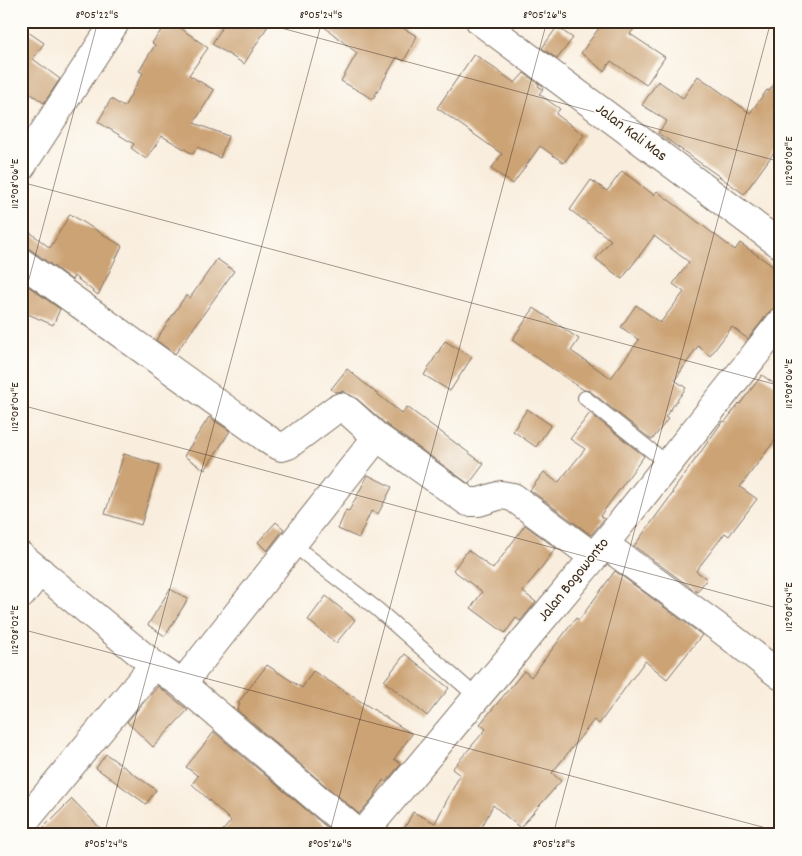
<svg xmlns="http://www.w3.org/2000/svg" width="802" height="856" viewBox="0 0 802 856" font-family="Dekko,sans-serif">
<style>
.building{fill:#cca374}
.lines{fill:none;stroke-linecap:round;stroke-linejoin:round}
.lane-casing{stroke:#7e6f61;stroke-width:16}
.street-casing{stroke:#7e6f61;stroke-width:30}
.primary-casing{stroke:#7e6f61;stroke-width:30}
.lane{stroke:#fff;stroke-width:14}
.street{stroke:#fff;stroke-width:28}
.primary{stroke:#fff;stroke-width:28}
.ticks{fill:none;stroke:#3b2a1e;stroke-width:1;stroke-opacity:0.45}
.labels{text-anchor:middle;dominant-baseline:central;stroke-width:4;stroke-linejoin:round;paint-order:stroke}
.street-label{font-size:16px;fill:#3b2a1e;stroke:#fdfcf7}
.neatline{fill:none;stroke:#3b2a1e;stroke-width:2}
.ticks-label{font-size:12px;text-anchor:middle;fill:#3b2a1e}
</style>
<rect width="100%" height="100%" fill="#fdfcf7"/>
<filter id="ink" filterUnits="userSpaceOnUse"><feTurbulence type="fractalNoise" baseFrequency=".02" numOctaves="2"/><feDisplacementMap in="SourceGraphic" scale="10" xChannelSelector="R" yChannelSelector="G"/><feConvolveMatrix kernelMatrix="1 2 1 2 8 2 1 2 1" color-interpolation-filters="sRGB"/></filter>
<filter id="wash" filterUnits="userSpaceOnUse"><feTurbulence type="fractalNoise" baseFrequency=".0096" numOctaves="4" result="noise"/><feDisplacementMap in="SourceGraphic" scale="20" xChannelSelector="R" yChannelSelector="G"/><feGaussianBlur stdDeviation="1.12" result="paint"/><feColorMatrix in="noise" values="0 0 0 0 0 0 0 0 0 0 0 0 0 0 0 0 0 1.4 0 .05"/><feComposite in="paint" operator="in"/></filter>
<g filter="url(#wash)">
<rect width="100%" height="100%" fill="#f9eede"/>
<g id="blocks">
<g class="building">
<polygon points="168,21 171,21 208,48 189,75 214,90 194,123 228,136 220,158 197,147 193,154 162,136 146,159 131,148 134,144 98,122 111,99 124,107 143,73 139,71 155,45 152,43"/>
<polygon points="226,21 271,21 244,64 212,44"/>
<polygon points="317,21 390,21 417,36 404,61 397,57 373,99 341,81 357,53"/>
<polygon points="604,21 640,21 630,34 665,57 646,85 611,61 604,71 581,53"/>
<polygon points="21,27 44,43 33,59 60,79 44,103 21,87"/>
<polygon points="557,27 573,38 557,59 542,48"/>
<polygon points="474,54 515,83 524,73 539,84 538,86 543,89 539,94 560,109 556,114 584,135 564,163 540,146 513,184 491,169 502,154 437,108"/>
<polygon points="781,75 781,143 744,194 658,133 667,121 642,105 658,81 683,98 698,76 750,113 767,90 769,91"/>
<polygon points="622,171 654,195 657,191 735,250 740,243 781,272 781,301 776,307 769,312 748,339 732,327 710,356 698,346 675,380 686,388 665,417 668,419 652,440 590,391 584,390 563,376 512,340 534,308 579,339 571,351 611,378 639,340 621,327 636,305 660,323 684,292 673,284 689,262 654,236 622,279 596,259 611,240 570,210 591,180 607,191"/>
<polygon points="70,214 122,246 98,295 74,276 72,280 30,249 21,247 21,225 50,248"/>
<polygon points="217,259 234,271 175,354 156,340 186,295 190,298"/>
<polygon points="21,281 60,309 53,325 21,311"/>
<polygon points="445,341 472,357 450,391 424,375"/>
<polygon points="347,369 402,414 407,407 484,464 469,484 387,425 356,398 342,391 335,392 331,389"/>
<polygon points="762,375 781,389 781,432 740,487 757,499 729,536 725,533 696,571 707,579 697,592 634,546 673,493 672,492 723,421 725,422 739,403 740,404"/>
<polygon points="527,409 551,425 536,447 513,431"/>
<polygon points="590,413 644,456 600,516 604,519 591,535 530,490 544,472 558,483 585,449 570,439"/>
<polygon points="209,417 230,431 205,470 184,456"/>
<polygon points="124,454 159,465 141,525 105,514"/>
<polygon points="368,475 392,487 378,514 371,511 359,538 338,529 346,510 349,511"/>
<polygon points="276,522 284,529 267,551 258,542"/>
<polygon points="525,525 556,548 523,592 536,602 520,621 516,618 505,633 471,608 482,592 453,570 468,550 493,569"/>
<polygon points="615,571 702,635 667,679 645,661 599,724 594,720 552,773 561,781 520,828 493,805 478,835 401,835 413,812 435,823 460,775 452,769 486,729 480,724 524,671 531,677 576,618 579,620"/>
<polygon points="170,589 188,599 165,636 148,625"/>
<polygon points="326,596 355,620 336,643 308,620"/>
<polygon points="405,654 449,688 427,716 384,681"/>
<polygon points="267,665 302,688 313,671 412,734 394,759 401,764 386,782 383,780 373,798 359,814 237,710 240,704 238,703"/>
<polygon points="158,686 188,710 153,747 127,722"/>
<polygon points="214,732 336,835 219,835 231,821 192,784 198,776 186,767"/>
<polygon points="106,754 156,790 146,804 96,768"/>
<polygon points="72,799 107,835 36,835"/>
</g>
</g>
</g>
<g filter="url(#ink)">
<use href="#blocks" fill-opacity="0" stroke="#7e6f61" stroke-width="1"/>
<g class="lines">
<defs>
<g id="lane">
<polyline points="585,398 668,464"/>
<polyline points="292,544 377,609 477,697"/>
</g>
<g id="street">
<polyline points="21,167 116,21"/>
<polyline points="21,262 273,443 282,447 288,445 336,409 341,407 348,411 377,437 468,502 479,502 501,495 513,497 594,557"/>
<polyline points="604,544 723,631 781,676"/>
<polyline points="21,556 154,665 182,684 360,835"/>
<polyline points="21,595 40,571"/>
<polyline points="182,684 377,437"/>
<polyline points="21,826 154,665"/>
<polyline points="362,835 594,557 781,322"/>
</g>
<polyline id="primary" points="480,21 781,245"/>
</defs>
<use href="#lane" class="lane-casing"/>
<use href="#street" class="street-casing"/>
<use href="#primary" class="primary-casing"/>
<use href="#lane" class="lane"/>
<use href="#street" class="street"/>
<use href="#primary" class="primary"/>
</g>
</g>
<path class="ticks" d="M 255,21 L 781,162M 21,182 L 781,386M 21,309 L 98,21M 21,405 L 781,609M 21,629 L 781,832M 104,835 L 322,21M 329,835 L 547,21M 553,835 L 771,21M 777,835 L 781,820"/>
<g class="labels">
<g class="street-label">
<text transform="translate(631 133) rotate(37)">Jalan Kali Mas</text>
<text transform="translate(574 580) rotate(-51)">Jalan Bogowonto</text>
</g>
</g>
<rect width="802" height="856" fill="none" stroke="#fdfcf7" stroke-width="55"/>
<rect x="28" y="28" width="746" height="800" class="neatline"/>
<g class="ticks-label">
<text x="97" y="18">8°05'22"S</text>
<text x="321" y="18">8°05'24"S</text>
<text x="545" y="18">8°05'26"S</text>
<text transform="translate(788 161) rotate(-90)" y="4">112°08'08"E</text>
<text transform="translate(14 184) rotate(-90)" y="4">112°08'06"E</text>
<text transform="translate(788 384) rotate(-90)" y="4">112°08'06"E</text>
<text transform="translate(14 407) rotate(-90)" y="4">112°08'04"E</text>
<text transform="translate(788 607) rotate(-90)" y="4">112°08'04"E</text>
<text transform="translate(14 630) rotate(-90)" y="4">112°08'02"E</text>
<text x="106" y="847">8°05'24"S</text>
<text x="330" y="847">8°05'26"S</text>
<text x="554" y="847">8°05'28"S</text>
</g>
</svg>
